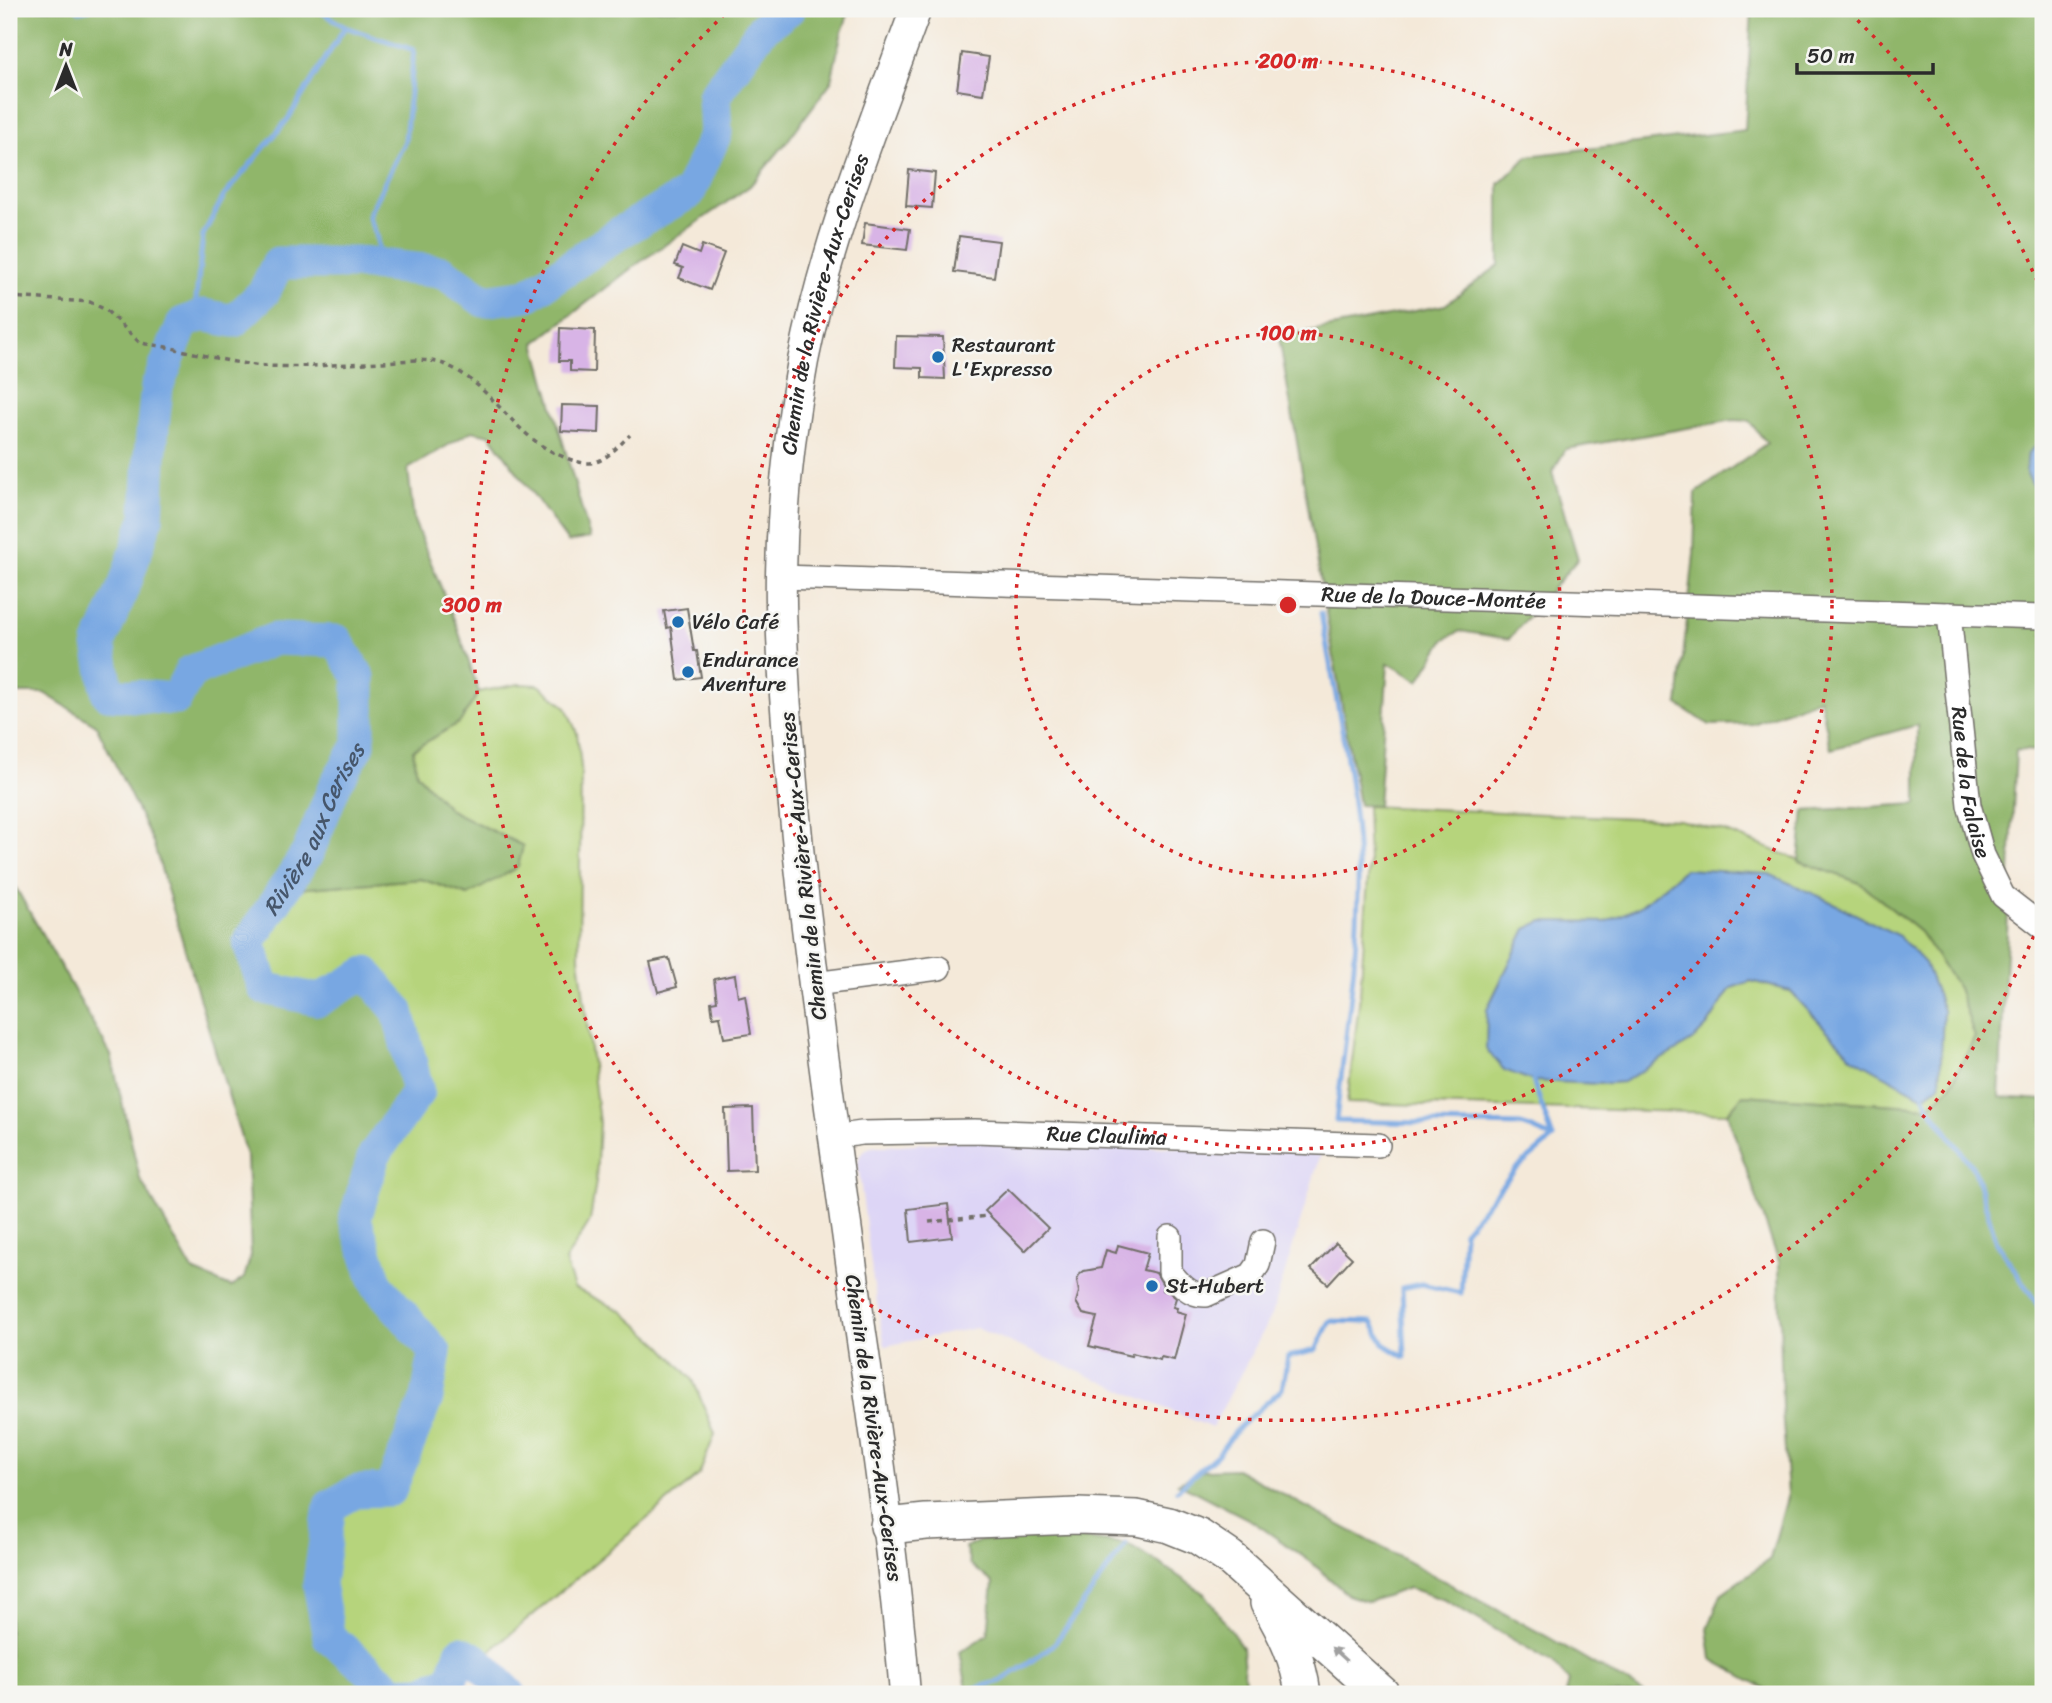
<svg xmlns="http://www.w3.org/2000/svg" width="2052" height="1703" viewBox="0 0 2052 1703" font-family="Sriracha,sans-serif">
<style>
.built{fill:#ddd5f6}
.green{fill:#b6d47b;stroke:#708053;stroke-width:2;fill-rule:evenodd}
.forest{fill:#90b66b;stroke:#5e704b;stroke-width:2}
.water{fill:#78a7e2;stroke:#526986;stroke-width:2}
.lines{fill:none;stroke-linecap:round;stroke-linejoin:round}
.stream{stroke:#78a7e2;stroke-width:5}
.river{stroke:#78a7e2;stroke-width:33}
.building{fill:#d8b4e6}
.minor-casing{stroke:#716e68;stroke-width:26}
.major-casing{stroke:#716e68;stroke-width:33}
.highway-casing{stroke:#716e68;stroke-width:38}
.path{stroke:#716e68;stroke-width:3.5;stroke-dasharray:5 5;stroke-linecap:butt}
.minor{stroke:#fff;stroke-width:23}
.major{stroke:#fff;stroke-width:30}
.highway{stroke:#fff;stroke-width:35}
.oneway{fill:#a0a0a0}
.ring{fill:none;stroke:#d62828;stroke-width:3.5;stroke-dasharray:3.5 7}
.poi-dot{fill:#1f6fb2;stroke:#f6f6f2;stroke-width:2.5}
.labels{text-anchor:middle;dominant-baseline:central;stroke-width:5;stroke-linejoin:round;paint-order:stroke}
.street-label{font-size:21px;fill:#2b2b2b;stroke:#f6f6f2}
.poi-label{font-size:21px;fill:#2b2b2b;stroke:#f6f6f2;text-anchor:start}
.water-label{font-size:23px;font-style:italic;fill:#46566b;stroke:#f6f6f2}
.centre{fill:#d62828;stroke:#f6f6f2;stroke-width:3.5}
.ring-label{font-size:21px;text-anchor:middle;font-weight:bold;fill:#d62828;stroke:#f6f6f2;stroke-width:5;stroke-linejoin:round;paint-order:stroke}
</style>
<rect width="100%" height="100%" fill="#f6f6f2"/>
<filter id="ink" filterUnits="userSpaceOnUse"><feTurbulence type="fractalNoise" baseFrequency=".0143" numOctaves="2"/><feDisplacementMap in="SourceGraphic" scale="14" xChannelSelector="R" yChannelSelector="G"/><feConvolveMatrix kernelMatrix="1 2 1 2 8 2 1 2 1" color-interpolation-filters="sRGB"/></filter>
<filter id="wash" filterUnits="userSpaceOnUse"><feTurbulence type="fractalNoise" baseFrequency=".00686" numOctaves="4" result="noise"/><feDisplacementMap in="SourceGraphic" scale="28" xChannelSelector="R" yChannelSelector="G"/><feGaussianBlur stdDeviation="1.57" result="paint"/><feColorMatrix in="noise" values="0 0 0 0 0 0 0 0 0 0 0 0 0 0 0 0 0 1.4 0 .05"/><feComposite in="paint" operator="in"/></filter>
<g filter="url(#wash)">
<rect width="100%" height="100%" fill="#f4e9d9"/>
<polygon class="built" points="971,1140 1321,1153 1272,1315 1212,1428 976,1328 885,1346 873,1280 858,1163 860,1155 864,1150 871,1147"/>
<g class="green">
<polygon points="519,684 539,685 566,707 577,733 581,767 579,957 599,1123 596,1181 590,1221 565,1261 574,1288 622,1311 661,1345 693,1380 715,1434 699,1475 439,1694 395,1694 394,1692 329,1637 319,1584 330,1506 357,1491 390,1489 424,1359 377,1285 355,1219 374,1155 418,1092 398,1011 366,973 319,1000 264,988 249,942 284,890 421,879 468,895 523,846 450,810 417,774 412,750 460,722 479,692"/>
<path d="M 1367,806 L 1679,820 L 1726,832 L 1860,883 L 1920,932 L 1958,988 L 1975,1037 L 1951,1086 L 1929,1107 L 1743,1095 L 1727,1113 L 1347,1103 L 1360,995 L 1369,864 ZM 1685,869 L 1852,1057 L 1790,991 L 1751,981 L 1731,988 L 1707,1026 L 1487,1009 L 1526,929 L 1543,921 L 1606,922 L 1639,907 Z"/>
</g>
<g class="forest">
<polygon points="9,9 850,9 841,35 831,82 786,143 750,186 633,267 535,343 590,538 568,542 490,435 472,431 408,469 414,521 456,624 479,692 460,722 413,750 417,774 450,810 523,846 518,867 468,895 421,879 284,890 249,942 264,988 319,1000 366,973 398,1011 418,1092 374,1155 355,1219 377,1285 424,1359 427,1398 390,1490 357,1491 330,1506 319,1584 329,1637 394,1692 395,1694 9,1694 9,871 12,881 111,1055 140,1179 193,1271 231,1287 244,1278 251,1255 247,1158 153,842 96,725 44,693 9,693"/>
<polygon points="1752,9 2043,9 2043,440 2028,453 2026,472 2043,506 2043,751 2016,750 1999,1097 2043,1100 2043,1694 1775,1694 1712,1659 1708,1629 1721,1594 1770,1559 1788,1494 1782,1408 1779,1262 1727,1113 1743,1095 1929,1107 1951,1086 1975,1037 1958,988 1920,932 1860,883 1799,861 1804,811 1917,804 1917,725 1831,749 1820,698 1753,724 1710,725 1678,705 1694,554 1696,493 1767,443 1749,421 1734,420 1566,449 1552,472 1578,559 1509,639 1460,631 1444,640 1419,681 1388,663 1378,806 1359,805 1279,337 1445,305 1499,265 1499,184 1528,156 1745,130"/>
<polygon points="1236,1469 1548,1637 1646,1694 1566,1694 1569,1681 1553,1663 1445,1600 1409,1588 1368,1602 1348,1595 1311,1562 1252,1521 1178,1483 1204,1470"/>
<polygon points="1026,1536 1072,1537 1126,1544 1159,1563 1206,1595 1242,1647 1246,1694 968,1694 960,1652 988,1634 993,1583 970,1564 965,1547 980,1541"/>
</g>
<g class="water">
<polygon points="2043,440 2043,506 2026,472 2028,453"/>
<polygon points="1685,869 1769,874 1821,897 1899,936 1925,963 1943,1010 1940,1085 1924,1097 1852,1057 1790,991 1751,981 1731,988 1707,1026 1692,1041 1623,1082 1599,1084 1533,1081 1504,1070 1486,1049 1487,1009 1526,929 1543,921 1606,922 1639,907"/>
</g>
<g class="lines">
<g class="stream">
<polyline points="77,9 79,11 89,9"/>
<polyline points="317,9 345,27 414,50 405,141 368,216 376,234 381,265"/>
<polyline points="194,318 203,235 224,196 288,119 345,27"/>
<path d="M 1321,613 C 1335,696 1355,781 1358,866 C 1360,951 1345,1036 1336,1121 L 1520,1125 L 1530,1128 L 1553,1138"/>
<polyline points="1924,1097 1929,1107 1975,1171 1997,1243 2043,1313"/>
<polyline points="1177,1490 1218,1454 1239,1427 1282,1389 1288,1357 1316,1350 1330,1321 1372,1322 1384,1344 1405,1357 1402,1288 1421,1284 1461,1293 1464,1231 1515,1170 1553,1138 1533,1081"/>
<polyline points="962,1692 1001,1681 1029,1663 1055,1643 1126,1544"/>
</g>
<path class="river" id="s1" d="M 510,1694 L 475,1659 L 461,1652 L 451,1680 L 422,1692 L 394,1692 L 329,1637 L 319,1584 L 330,1506 L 357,1491 L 390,1490 L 427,1398 L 435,1352 L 377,1285 L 355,1219 L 374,1155 L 418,1092 L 398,1011 L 366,973 L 319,1000 L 264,988 L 249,942 L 308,852 L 335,785 L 359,745 L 359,677 L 337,641 L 275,639 L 190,672 L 176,699 L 108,694 L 99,644 L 125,584 L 147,518 L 150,456 L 157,387 L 183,323 L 203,315 L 234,321 L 264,292 L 278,263 L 359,263 L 443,272 L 484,301 L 528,295 L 621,232 L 689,193 L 716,133 L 714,96 L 762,29 L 789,9"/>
</g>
<g id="blocks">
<g class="building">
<polygon points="962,53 989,57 983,94 957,90"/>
<polygon points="909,170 935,173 932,208 906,206"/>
<polygon points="865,223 910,229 907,250 862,245"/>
<polygon points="959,236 999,241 994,277 954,272"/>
<polygon points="702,245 724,253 710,290 679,278 683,268 675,265 682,247 699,254"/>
<polygon points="560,328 595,330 594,372 570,371 570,361 559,361"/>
<polygon points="896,336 943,337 945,379 922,378 922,368 895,367"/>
<polygon points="562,405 600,406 599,433 561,431"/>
<polygon points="687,608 694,651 697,651 701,677 678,680 671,627 667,628 664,611"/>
<polygon points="669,958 677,987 658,992 650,962"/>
<polygon points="735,975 738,997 745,995 751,1034 724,1038 720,1016 713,1017 711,1002 717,1001 714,979"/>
<polygon points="753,1108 755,1170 727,1171 725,1109"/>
<polygon points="1008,1189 1048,1228 1025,1251 985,1211"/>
<polygon points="948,1204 952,1237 911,1242 908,1209"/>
<polygon points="1336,1243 1352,1258 1328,1284 1311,1269"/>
<polygon points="1118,1245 1148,1253 1143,1270 1156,1273 1163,1285 1162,1290 1169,1292 1176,1298 1173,1307 1177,1308 1176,1311 1186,1314 1174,1360 1161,1357 1160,1360 1132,1353 1131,1356 1089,1346 1097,1317 1083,1314 1076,1302 1079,1292 1077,1280 1079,1275 1084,1271 1101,1268 1106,1250 1116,1253"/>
</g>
</g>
</g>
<g filter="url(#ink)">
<use href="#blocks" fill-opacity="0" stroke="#716e68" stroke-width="2"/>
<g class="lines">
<defs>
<g id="minor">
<path id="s2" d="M 781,577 L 2043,617"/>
<path id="s3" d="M 1949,614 L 1969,805 L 1983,855 L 2003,896 L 2043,927"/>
<polyline points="814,984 939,968"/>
<path id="s4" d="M 834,1137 L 862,1133 L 974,1131 L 1378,1145"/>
<path d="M 1170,1237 L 1170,1272 C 1179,1283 1190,1296 1206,1295 L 1251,1275 L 1258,1265 L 1263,1241"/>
</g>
<g id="major">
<path id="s5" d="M 905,1694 C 895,1571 878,1449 860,1327 C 843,1202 825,1077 810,952 C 799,866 791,781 785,695 C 783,655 780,615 781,574 C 782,504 790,429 803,361 C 827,239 874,124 916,9"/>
</g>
<g id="highway">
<polyline points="888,1526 926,1522 1077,1516 1137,1518 1169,1525 1199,1537 1230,1558 1382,1694"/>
<path d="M 1268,1603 C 1285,1632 1299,1660 1303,1694"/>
</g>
</defs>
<use href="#minor" class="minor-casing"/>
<use href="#major" class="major-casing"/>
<use href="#highway" class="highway-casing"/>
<g class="path">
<path d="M 9,297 L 90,302 L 106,310 L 139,342 L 146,344 C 183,348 218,361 255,365 C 297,369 341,364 383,362 C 403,361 427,357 446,365 C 490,383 513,435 557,454 C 596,472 602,462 630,435"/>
<polyline points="929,1222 990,1216"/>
</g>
<use href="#minor" class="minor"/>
<use href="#major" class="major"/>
<use href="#highway" class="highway"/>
</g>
<defs><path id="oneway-solid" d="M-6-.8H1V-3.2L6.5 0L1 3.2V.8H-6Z" transform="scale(1.75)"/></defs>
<use class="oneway" href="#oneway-solid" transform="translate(1339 1654) rotate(-138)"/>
</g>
<g class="ring">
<circle cx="1288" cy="605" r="272"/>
<circle cx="1288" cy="605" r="544"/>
<path d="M2042 917A816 816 0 1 1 726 13M1850 13A816 816 0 0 1 2042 293"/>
</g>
<g class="poi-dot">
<circle cx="938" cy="357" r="7"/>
<circle cx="678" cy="622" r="7"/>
<circle cx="688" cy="672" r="7"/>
<circle cx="1152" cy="1286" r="7"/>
</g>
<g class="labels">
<g class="street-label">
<text stroke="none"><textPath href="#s5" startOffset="1402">Chemin de la Rivière-Aux-Cerises</textPath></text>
<text stroke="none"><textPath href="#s2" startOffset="653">Rue de la Douce-Montée</textPath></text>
<text stroke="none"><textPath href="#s3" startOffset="170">Rue de la Falaise</textPath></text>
<text transform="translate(803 866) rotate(-96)">Chemin de la Rivière-Aux-Cerises</text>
<text stroke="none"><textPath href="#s4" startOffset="273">Rue Claulima</textPath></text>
<text transform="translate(874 1428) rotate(82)">Chemin de la Rivière-Aux-Cerises</text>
</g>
<g class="poi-label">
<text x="952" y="345">Restaurant<tspan x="952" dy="24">L'Expresso</tspan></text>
<text x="692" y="622">Vélo Café</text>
<text x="702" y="660">Endurance<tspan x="702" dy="24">Aventure</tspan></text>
<text x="1166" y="1286">St-Hubert</text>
</g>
<g class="water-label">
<text stroke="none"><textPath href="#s1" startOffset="1306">Rivière aux Cerises</textPath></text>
</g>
</g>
<circle cx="1288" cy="605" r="10" class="centre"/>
<g class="ring-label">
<text x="1288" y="68">200 m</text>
<text x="1288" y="340">100 m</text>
<text x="472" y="612">300 m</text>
</g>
<rect width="2052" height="1703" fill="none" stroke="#f6f6f2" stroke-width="35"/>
<g transform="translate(66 66)" stroke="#f6f6f2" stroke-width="5" paint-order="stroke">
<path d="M0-5L12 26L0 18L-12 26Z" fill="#2b2b2b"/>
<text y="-10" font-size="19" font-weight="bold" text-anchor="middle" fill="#2b2b2b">N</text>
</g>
<path d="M1797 63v10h136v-10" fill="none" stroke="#2b2b2b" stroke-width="3.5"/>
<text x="1807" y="63" font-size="21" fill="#2b2b2b" stroke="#f6f6f2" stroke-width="5" paint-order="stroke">50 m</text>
</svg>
